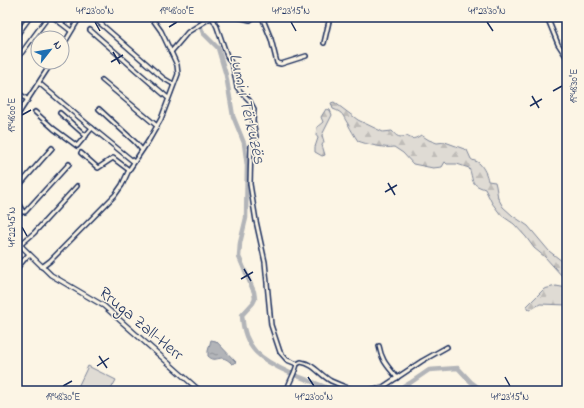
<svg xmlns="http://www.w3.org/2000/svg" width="584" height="408" viewBox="0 0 584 408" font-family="'Indie Flower',sans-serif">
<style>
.forest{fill:url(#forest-firs);stroke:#7d8599}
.park{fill:#dfdbd4;stroke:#7d8599}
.water{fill:url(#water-ripples);stroke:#767f94}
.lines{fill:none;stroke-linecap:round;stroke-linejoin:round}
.river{stroke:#b2b4b8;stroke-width:4.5}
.minor-casing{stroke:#1b2f5e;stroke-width:6}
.major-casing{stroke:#1b2f5e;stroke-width:6}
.minor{stroke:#fcf5e5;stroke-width:3}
.major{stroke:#fcf5e5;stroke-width:3.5}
.ticks{fill:none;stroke:#1b2f5e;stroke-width:1.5}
.labels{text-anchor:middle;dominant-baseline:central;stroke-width:3;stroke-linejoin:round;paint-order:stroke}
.street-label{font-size:17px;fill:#1b2f5e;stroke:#fcf5e5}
.water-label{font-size:18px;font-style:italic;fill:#485779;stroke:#fcf5e5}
.neatline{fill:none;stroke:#1b2f5e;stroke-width:1.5}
.ticks-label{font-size:10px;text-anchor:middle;fill:#1b2f5e}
</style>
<defs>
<pattern id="forest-firs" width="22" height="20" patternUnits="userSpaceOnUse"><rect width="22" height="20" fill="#dfdbd4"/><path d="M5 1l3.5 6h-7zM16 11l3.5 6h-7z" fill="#bfbcb8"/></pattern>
<pattern id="water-ripples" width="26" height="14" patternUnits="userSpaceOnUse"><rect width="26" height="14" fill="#b2b4b8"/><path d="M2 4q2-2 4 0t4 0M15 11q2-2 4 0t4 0" fill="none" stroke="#909399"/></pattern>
</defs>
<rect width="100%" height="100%" fill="#fcf5e5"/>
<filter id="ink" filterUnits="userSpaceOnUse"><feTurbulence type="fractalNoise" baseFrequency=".025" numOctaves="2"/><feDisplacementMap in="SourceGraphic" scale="8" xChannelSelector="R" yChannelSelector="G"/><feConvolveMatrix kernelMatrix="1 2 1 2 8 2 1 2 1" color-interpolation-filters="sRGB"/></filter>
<g filter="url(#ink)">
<g class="forest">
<path d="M 334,102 L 358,120 L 383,132 L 392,131 C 397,137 399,138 407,136 C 412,140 415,139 421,135 L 429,140 L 437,143 L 445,142 L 467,150 L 471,159 C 473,161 477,161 479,163 C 484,168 487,175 488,181 L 495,182 L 496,186 L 498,198 L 503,207 L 513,216 L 528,226 L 549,251 L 567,265 L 567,279 L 562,276 L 545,257 L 534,248 L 526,237 L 514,224 L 501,215 L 492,203 L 485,189 C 469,184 474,180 469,168 L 457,164 L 447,164 L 445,162 L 442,167 L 433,168 L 413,164 L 403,153 L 394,147 C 387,149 365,144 358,141 C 354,135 351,130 348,124 C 342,115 344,113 333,109 L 331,103 Z"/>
<polygon points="326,109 330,110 332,115 322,135 324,142 322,145 325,155 322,156 315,152 315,147 318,138 316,135 317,127 323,122 321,117"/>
<polygon points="556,286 567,288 567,305 540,304 530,310 527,309 527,306 544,289"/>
</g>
<polygon class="park" points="88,366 116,380 110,391 76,391"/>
<path class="water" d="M 211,340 L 216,341 L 236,362 L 232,364 C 220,351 217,365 208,356 L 208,351 Z"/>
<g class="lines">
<g class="river">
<path d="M 197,17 L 203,33 L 218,48 L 226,75 L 233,116 L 244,143 L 247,166 L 246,218 L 240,243 L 239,257 L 254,292 L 255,299 L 253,303 L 242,315 C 244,349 261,360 290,373 C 305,379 320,385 336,391"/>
<polyline points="397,391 410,383 429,370 458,368 471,382 483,391"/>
</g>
<defs>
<g id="minor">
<polyline points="53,17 71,31"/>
<polyline points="93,17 163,78 173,84"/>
<path d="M 212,17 L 217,27 L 227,56 L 233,66 L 237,87 L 240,91 L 249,100 L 254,109 L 253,121 L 256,137 L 251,146 L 250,184 L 256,221 L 265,262 L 271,325 L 280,352 L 287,360 L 297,364 L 301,362 C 314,364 320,375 331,381 C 340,385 349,389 358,391"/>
<polyline points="238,17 250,20 254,17"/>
<polyline points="262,17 271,39 277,63 281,64 306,56"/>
<polyline points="547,17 558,44 567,58"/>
<polyline points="61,23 66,17"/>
<polyline points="90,30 168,98"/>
<polyline points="17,35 30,17"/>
<polyline points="324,43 330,17"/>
<polyline points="62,47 80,17"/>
<polyline points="171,52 188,32 212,17"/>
<polyline points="17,59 48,17"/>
<polyline points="102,80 157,126"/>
<polyline points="39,83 86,123 134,162"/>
<polyline points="17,92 28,100"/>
<polyline points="99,109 135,142 142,150"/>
<polyline points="35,112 54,129 77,146 92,128"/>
<polyline points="60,113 86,136"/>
<polyline points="17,116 52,62"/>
<polyline points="81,153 98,168 113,158 129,170"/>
<polyline points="17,188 52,148"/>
<polyline points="17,201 23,212 25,212 69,164"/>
<polyline points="20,245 34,233 77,186"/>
<polyline points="42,267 50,261 115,195 122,185 129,170 149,140 161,119 178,74 177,65 171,52 161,31 151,17"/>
<polyline points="17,268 29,254"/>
<path d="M 379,346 C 382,362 388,366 397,378"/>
<path d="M 287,391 C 289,381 295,374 297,364"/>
<polyline points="366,391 383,387 422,361 447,347"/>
</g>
<polyline id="major" points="17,242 51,275 104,306 200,391"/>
</defs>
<use href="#minor" class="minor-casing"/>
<use href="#major" class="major-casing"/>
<use href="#minor" class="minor"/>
<use href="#major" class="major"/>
</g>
</g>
<path class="ticks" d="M 95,22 L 100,31M 291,22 L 296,31M 487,22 L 493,31M 169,27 L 177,22M 113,52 L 120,64M 111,62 L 123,55M 553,91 L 562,86M 532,96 L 539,108M 530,106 L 542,99M 22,115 L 31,110M 388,183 L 395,195M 385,192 L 397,185M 22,227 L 27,236M 244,269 L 251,281M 241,279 L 253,272M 99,356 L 107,368M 97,366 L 109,358M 308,377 L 314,386M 505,377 L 510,386M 63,386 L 72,381"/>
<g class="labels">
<g class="street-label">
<text transform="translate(141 324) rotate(40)">Rruga Zall-Herr</text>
</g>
<g class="water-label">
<text transform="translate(246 109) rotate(77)">Lumi i Tërkuzës</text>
</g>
</g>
<rect width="584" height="408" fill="none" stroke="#fcf5e5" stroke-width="44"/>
<g transform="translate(50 50) rotate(59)"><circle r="19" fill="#fcf5e5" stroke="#a2a6af"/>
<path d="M0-3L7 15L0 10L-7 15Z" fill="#1f6fb2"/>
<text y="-6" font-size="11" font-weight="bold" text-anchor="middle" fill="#1b2f5e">N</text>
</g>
<rect x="22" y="22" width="540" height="364" class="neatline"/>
<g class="ticks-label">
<text x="95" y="14">41°23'00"N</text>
<text x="177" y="14">19°48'00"E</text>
<text x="291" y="14">41°23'15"N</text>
<text x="487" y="14">41°23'30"N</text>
<text transform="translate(573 86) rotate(-90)" y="4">19°48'30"E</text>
<text transform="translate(11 115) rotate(-90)" y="4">19°48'00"E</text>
<text transform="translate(11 227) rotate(-90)" y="4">41°22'45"N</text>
<text x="63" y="400">19°48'30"E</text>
<text x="314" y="400">41°23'00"N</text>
<text x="510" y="400">41°23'15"N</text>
</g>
</svg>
